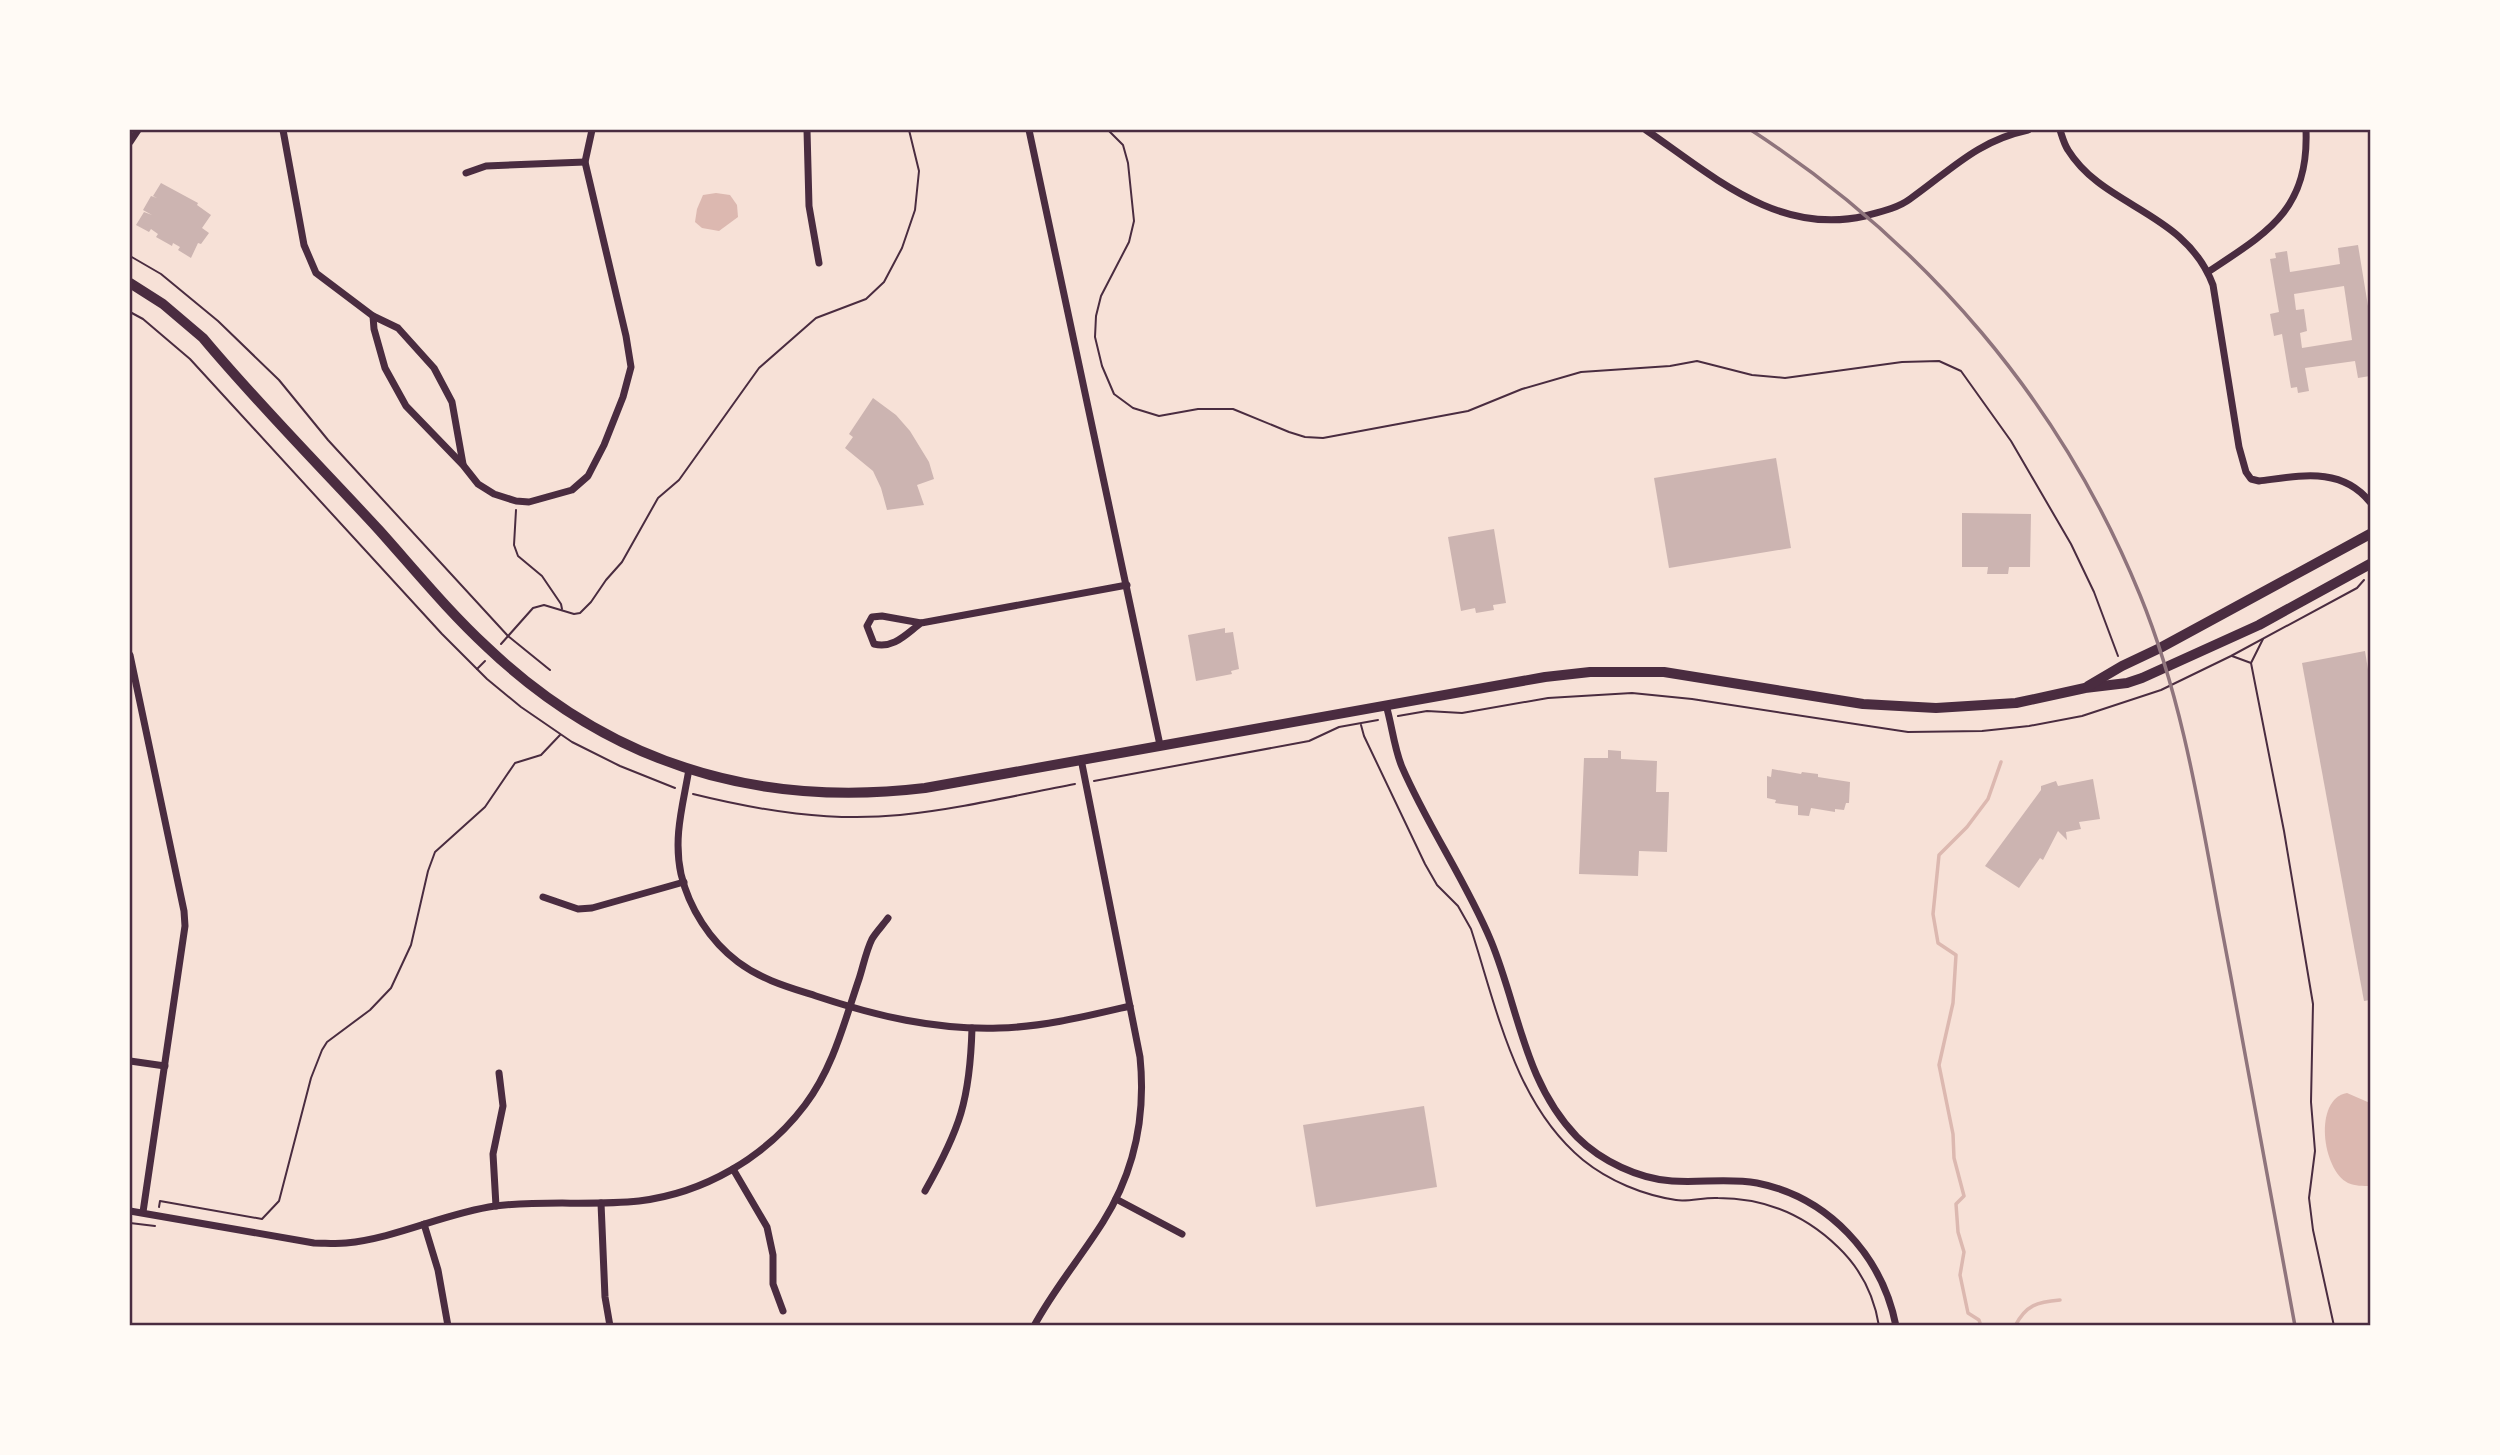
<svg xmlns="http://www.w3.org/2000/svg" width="2500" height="1455" viewBox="0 0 2500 1455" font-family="'Titillium Web',sans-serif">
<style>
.water{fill:#dcb8b0}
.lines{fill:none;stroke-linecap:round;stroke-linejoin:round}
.stream{stroke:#dcb8b0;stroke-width:3.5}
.building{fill:#ccb4b1;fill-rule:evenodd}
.path{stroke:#4a2c40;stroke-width:2}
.minor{stroke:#4a2c40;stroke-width:7}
.secondary{stroke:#4a2c40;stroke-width:10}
.rail{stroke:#8f747c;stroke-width:3.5}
.neatline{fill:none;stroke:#4a2c40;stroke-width:2.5}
</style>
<rect width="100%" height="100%" fill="#f7e1d7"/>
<g class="water">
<polygon points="716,193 730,195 737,205 738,217 719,231 702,228 695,222 697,209 703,195"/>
<path d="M 2347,1093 L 2370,1103 L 2370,1186 C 2363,1186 2355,1186 2348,1183 C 2322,1170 2313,1099 2347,1093 Z"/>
</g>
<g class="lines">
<g class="stream">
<polyline points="1981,1326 1979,1320 1968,1313 1960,1275 1964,1252 1958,1232 1956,1204 1964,1196 1954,1158 1953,1134 1939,1065 1953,1003 1956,955 1938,943 1933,914 1939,855 1967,827 1988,799 2001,762"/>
<path d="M 2015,1326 C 2026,1305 2037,1302 2060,1300"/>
</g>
</g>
<g class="building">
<polygon points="161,183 198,203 197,205 211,215 202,228 209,233 201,244 198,243 191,258 178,250 180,247 173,243 172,246 156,237 158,234 151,229 149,232 136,225 144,212 152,215 143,210 151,196 157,198 153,196"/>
<path d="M 2358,245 L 2368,306 L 2370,306 L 2370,376 L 2358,378 L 2355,361 L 2305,368 L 2309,391 L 2298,393 L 2297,387 L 2291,388 L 2282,334 L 2274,336 L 2270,314 L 2279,312 L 2270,259 L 2276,258 L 2275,253 L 2287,251 L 2290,272 L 2340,264 L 2338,248 ZM 2344,286 L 2352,340 L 2302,348 L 2300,333 L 2307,331 L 2304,309 L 2296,310 L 2294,294 Z"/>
<polygon points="873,398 896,415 910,431 929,462 934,479 917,485 924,505 887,510 881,488 873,471 845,448 853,437 849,434"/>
<polygon points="1776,458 1791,548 1669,568 1654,478"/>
<polygon points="1962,513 2031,514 2030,567 2009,567 2008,574 1987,574 1988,567 1962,567"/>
<polygon points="1494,529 1506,603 1493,605 1494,610 1476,613 1475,608 1461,611 1448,537"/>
<polygon points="1225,628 1225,633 1233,632 1239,669 1231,671 1232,674 1196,681 1188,635"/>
<polygon points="2365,651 2370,682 2370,1000 2364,1001 2302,663"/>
<polygon points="1608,750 1621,751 1621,759 1657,761 1656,792 1669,792 1667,852 1639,851 1638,876 1579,874 1584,758 1608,758"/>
<polygon points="1772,769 1801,774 1802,772 1818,774 1818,777 1850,782 1849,803 1846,803 1844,810 1835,809 1835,812 1811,808 1809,816 1798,815 1798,806 1775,803 1776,800 1767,798 1767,776 1771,777"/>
<polygon points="2093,779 2100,819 2079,822 2081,829 2066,832 2067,840 2058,831 2043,860 2040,858 2019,888 1985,866 2041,790 2041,786 2056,781 2058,786"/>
<polygon points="1424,1106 1437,1187 1316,1207 1303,1125"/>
</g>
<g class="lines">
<g class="path">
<polyline points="1108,130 1123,145 1128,163 1134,221 1129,242 1101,296 1096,316 1095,337 1102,366 1114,394 1133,408 1159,416 1198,409 1233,409 1289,432 1305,437 1323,438 1468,411 1522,389 1581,372 1670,366 1697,361 1752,375 1785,378 1902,362 1939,361 1961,371 2011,441 2071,544 2094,592 2118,656"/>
<polyline points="130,256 161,274 218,321 279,380 328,440 508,636 550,670"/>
<polyline points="130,312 143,319 190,359 442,634 487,679 521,707 572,742 620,766 675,788"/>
<polyline points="516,510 514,545 518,556 542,576 561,604 562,609"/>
<polyline points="501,644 533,608 544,605 574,614 580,613 591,602 606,580 622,562 658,498 679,480 759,368 816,318 866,299 884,282 902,248 915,210 919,171 909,130"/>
<polyline points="2232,656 2251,663 2284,831 2313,1004 2311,1102 2315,1151 2309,1198 2313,1230 2334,1326"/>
<polyline points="2251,663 2263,639"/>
<polyline points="477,669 485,661"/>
<polyline points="1398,716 1427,711 1462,713 1548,698 1632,693 1692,699 1908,732 1982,731 2029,726 2082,716 2161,690 2231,656 2357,588 2364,580"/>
<path d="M 1361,725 L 1364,736 L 1425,864 L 1437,885 L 1458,906 L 1471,929 C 1497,1009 1515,1104 1583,1160 C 1609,1181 1643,1195 1676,1200 C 1689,1202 1704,1197 1718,1198 C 1765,1198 1804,1214 1838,1247 C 1860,1268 1874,1295 1879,1326"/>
<polyline points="1094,781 1309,741 1339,727 1378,720"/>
<path d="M 693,794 C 762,811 830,822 900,815 C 959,809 1017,795 1075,784"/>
<polyline points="159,1207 160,1201 262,1219 279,1201 311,1078 322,1050 327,1042 370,1010 391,988 411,945 428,871 435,852 485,807 515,763 541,755 560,735"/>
<polyline points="130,1223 155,1226"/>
</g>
<g class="minor">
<polyline points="283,130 304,245 316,273 373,316 374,329 385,368 406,406 463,465 478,484 494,494 516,501 529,502 572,490 588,476 604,445 623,397 631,367 626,336 585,162 592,130"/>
<polyline points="807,130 809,206 819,263"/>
<polyline points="1029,130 1160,745"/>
<path d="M 1646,130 C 1713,176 1778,236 1865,216 C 1880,212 1898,208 1910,199 C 1951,170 1977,141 2028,130"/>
<path d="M 2060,130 C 2062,136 2064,144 2068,150 C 2104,208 2185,211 2213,285 L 2239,447 L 2246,472 L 2251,479 L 2259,481 C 2300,476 2341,466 2370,502"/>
<polyline points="130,142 138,130"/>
<polyline points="466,173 486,166 585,162"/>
<path d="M 2208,272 C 2268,232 2309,210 2306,130"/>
<polyline points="373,316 398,328 434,368 452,402 463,464"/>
<path d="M 921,623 C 906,634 894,649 874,644 L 867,626 L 872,617 L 882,616 L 921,623 L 1127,585"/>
<polyline points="130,655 184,911 185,926 143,1212"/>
<path d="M 1386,705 C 1392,725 1394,748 1402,767 C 1428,827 1466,881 1491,941 C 1519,1009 1524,1082 1577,1137 C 1601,1161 1639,1179 1672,1181 C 1700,1183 1729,1178 1757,1183 C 1828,1197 1882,1255 1896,1326"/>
<path d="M 689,769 C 683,805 673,837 681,874 C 689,908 710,941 738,962 C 762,980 788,987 816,996 C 876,1016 935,1030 999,1028 C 1043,1027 1087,1016 1130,1006"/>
<polyline points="543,897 578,909 592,908 684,882"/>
<polyline points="130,1061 165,1066"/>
<polyline points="733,1169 767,1227 773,1255 773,1284 783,1311"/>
<path d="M 925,1191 C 960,1129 970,1100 972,1028"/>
<polyline points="1116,1199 1182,1234"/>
<polyline points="601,1203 605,1297 610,1326"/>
<polyline points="496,1206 493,1154 503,1106 499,1073"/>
<path d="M 130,1211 L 314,1243 C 325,1243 336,1244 346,1243 C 397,1238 445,1213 495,1206 C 543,1200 591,1206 639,1201 C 704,1193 765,1158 805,1105 C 833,1068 844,1023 859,979 C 863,967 866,951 872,939 C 876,932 883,925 888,918"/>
<polyline points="424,1224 438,1270 448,1326"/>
<path d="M 1034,1326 C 1054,1289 1081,1257 1103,1222 C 1135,1171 1146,1116 1140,1057 L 1081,759"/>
</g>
<g class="secondary">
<path d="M 130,283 L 163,304 L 203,338 C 258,404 320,466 379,530 C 414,569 448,611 487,647 C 610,764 758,808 925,788 L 1545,677 L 1590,672 L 1664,672 L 1863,704 L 1936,708 L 2016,703 L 2085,688 L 2127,683 L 2142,678 L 2259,625 L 2370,564"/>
<polyline points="2088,686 2122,666 2160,648 2370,534"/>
</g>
<path class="rail" d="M 1751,130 C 1926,244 2061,401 2140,595 C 2182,698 2199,806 2219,914 C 2245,1051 2270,1188 2295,1326"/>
</g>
<rect width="2500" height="1455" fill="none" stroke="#fffaf5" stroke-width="262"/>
<rect x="131" y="131" width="2238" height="1193" class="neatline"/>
</svg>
